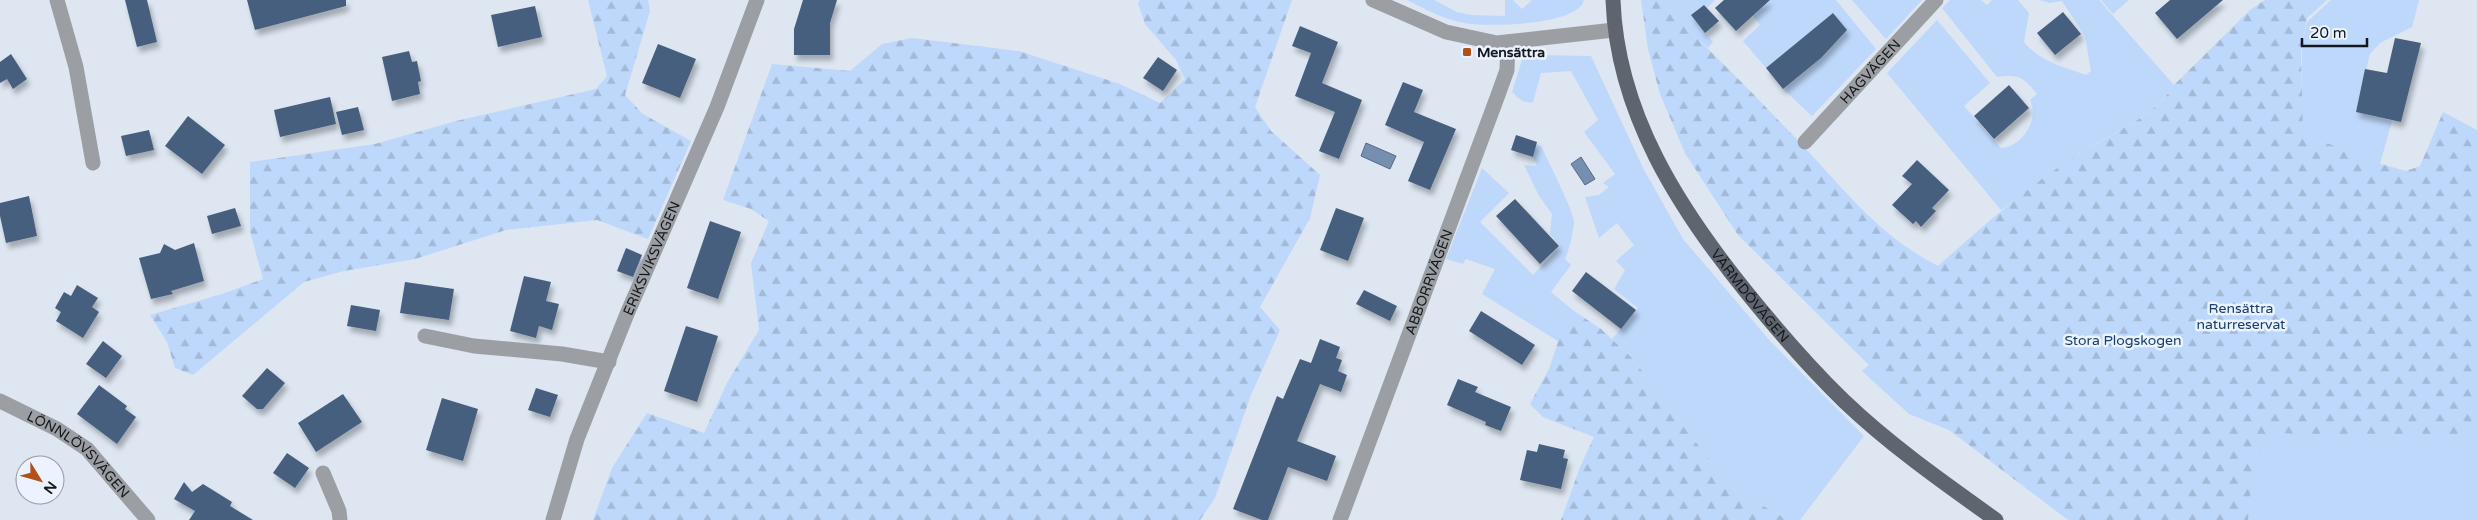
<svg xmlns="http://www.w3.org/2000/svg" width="2477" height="520" viewBox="0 0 2477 520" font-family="'Varela Round',sans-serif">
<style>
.green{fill:#bed8fb}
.forest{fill:url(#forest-firs)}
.water{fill:#758fb1;stroke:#586b84}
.building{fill:#475f7e;filter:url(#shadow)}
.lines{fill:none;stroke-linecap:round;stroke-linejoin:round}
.minor{stroke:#9b9fa4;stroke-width:15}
.major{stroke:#5f656e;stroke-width:15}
.poi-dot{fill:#b35019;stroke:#eaf3ff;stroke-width:2}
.labels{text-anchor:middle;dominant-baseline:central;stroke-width:5;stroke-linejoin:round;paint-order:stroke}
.poi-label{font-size:14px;font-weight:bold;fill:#14181c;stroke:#eaf3ff;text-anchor:start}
.street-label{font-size:14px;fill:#14181c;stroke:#eaf3ff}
.park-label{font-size:14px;fill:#1b3f6c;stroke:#eaf3ff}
</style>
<defs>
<pattern id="forest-firs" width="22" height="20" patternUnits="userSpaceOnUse" patternTransform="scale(1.25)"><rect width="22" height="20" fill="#bed8fb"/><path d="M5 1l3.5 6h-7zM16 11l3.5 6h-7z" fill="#a2b9d7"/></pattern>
<filter id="shadow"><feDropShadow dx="3" dy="5.5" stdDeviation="2.5" flood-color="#0004"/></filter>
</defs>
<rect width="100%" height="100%" fill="#dde6f1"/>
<g class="green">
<path d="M 1407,0 L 1434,0 L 1457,12 L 1471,15 L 1505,16 L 1505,0 L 1513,0 L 1522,9 L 1532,0 L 1584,0 C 1578,26 1486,27 1464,23 C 1443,19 1425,9 1407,0 Z"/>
<polygon points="1682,0 1715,0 1707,8 1704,5 1691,15 1713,42 1708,48 1669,12"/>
<polygon points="1770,0 1836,0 1876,49 1812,116 1783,89 1820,58 1804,38 1766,68 1743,41 1760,25 1753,16"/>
<polygon points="1852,0 1922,0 1886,39"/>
<path d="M 1950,0 L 1981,0 L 1987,5 L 1992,0 L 2018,0 L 2029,13 L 2024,42 C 2039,61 2064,67 2086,75 L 2091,71 L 2085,36 L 2062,1 L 2050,3 L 2040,0 L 2099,0 L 2174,85 C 2156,116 2111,133 2082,152 C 2054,170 2028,191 2001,210 L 1887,73 L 1937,20 L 1990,83 L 1964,106 L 2001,148 C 2022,147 2040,119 2030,100 L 2037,94 C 2023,77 2020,74 1997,77 L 1942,8 Z"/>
<polygon points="2101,0 2129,0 2113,14"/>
<polygon points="2300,0 2327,0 2307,18 2308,12"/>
<polygon points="2331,0 2419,0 2412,27 2380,43 2370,54 2356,111 2392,121 2380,164 2397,178 2477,180 2477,520 2111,520 1991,447 1909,414 1862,371 2234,45 2302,100 2302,46 2307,22"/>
<path d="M 1535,55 L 1591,56 L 1643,168 L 1683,239 L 1771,342 L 1864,436 L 1800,520 L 1788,520 L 1730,487 L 1632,358 L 1612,339 L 1638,308 L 1614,289 L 1625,270 L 1616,261 L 1634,245 L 1617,223 L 1599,238 L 1585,197 L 1599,195 L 1609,187 L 1603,183 L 1615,174 L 1584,132 L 1598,120 L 1571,71 L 1541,73 L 1533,102 C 1524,104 1518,98 1512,92 L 1522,60 Z"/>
<path d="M 1536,144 L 1541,146 C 1547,159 1574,212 1574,222 C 1573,231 1569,252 1565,259 L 1571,265 L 1551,292 L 1574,311 L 1558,341 L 1482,294 L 1495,269 L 1466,259 L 1463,264 L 1446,259 L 1482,168 L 1509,193 L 1480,222 L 1533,275 L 1560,246 L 1550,233 L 1552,214 L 1539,196 L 1524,165 L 1537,166 L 1533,157 Z"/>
</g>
<g class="forest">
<polygon points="588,0 648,0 650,11 625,95 643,114 691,141 648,239 597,220 506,230 415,259 344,271 304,282 193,375 175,368 167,342 150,315 222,294 263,279 250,231 250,162 375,144 456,121 596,89 607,76"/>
<polygon points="1140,0 1292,0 1255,107 1271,131 1320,175 1310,218 1260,307 1280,330 1251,395 1215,498 1200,520 593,520 612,468 647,413 704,433 727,383 759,330 751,263 769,221 751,209 723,200 772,64 850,71 882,44 912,38 1019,51 1120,84 1160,103 1185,79 1176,60 1145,24 1138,3"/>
<path d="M 1641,0 L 1682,0 L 1669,12 C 1717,56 1761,102 1806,149 C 1849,195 1880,236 1938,266 C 1984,225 2030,184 2082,152 C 2112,133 2156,116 2174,85 L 2250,10 L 2265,0 L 2300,0 L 2308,12 L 2301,52 L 2303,134 L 2381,164 L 2406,171 L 2420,166 L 2443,112 L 2477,130 L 2477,439 L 2272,433 L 2253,465 L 2248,520 L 2068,520 L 1887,383 L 1738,235 L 1685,153 L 1660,94 L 1648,49 Z"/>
<polygon points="1574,311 1601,329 1632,358 1730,487 1788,520 1561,520 1580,467 1594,437 1543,417 1530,404 1549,369 1561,333"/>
</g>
<g class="water">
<polygon points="1366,143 1396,156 1390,169 1361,156"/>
<polygon points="1581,157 1595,179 1585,185 1571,164"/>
</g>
<g class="building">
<polygon points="125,0 147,0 157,42 137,47"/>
<polygon points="247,0 346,0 346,6 255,30"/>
<polygon points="803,0 837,0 830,23 830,55 794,55 794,29"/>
<polygon points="1724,0 1770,0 1736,31 1715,8"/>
<polygon points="2170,0 2223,0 2177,39 2155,13"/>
<polygon points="1704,5 1719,21 1705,33 1691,15"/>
<polygon points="535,6 542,37 498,47 491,15"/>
<polygon points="2063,12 2081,34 2055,55 2037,33"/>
<polygon points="1833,13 1847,30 1821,58 1783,89 1766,68"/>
<polygon points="1300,26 1338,42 1322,83 1362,100 1339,159 1319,151 1335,112 1295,96 1311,53 1292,46"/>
<polygon points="2395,38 2421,43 2401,122 2356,112 2365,69 2387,73"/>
<polygon points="658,44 696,59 680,98 642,83"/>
<polygon points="409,51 412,62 417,61 421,81 418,82 420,94 392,101 382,57"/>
<polygon points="11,54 27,79 13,89 7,79 0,83 0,62"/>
<polygon points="1158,57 1177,70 1163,91 1143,78"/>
<polygon points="1403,82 1423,90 1414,112 1456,129 1430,190 1408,181 1424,142 1385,125"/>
<polygon points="2009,85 2029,108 1994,139 1974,116"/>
<polygon points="330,97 336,124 280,137 274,110"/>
<polygon points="358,107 364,130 342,135 336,112"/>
<polygon points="188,116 225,145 202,174 165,146"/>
<polygon points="149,130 154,150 126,156 121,136"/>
<polygon points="1516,135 1537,142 1533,157 1511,150"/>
<polygon points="1917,160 1949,190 1932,208 1936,211 1921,227 1916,221 1913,224 1892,205 1912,184 1902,176"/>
<polygon points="29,196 37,236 6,243 0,216 0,203"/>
<polygon points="1515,199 1559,246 1540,264 1496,216"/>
<polygon points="235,208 241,226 212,234 207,216"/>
<polygon points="1336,208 1364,218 1348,261 1320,250"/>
<polygon points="710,221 741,232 718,299 687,288"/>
<polygon points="194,243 204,281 171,291 173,294 151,299 139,258 160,253 164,244 175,250"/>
<polygon points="626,248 642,255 633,277 617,271"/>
<polygon points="1586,272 1636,310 1621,329 1572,291"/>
<polygon points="524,276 551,282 546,301 559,304 552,330 539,326 536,338 510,331"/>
<polygon points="405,282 454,289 449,320 400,313"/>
<polygon points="77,285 98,298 92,307 99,312 83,338 56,321 61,312 55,308 64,292 71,296"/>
<polygon points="1364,290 1397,306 1390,321 1356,304"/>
<polygon points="351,305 380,310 376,331 347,326"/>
<polygon points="1481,311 1535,345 1522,365 1469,331"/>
<polygon points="686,326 718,336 697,402 664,391"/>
<polygon points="1320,339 1340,347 1336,358 1342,360 1338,371 1347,375 1341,392 1320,384 1297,441 1336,456 1327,481 1288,467 1268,520 1262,520 1233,509 1277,396 1283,399 1300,359 1311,363"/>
<polygon points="103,341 122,356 106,378 86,364"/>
<polygon points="267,368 285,383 263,409 257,409 242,396"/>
<polygon points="1458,379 1478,387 1475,392 1511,407 1501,431 1485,425 1486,422 1447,405"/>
<polygon points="99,385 127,406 125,409 136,417 117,444 77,414"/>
<polygon points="536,388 558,395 550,417 528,410"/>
<polygon points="343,394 362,422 316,452 298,423"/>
<polygon points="442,398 478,409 463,461 426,450"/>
<polygon points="1539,444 1565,450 1563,458 1568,459 1561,489 1520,480 1527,450 1537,452"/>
<polygon points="287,453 309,468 295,488 273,473"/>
<polygon points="184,482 192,492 203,484 232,502 230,506 253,520 189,520 195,511 174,499"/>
</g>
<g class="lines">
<g class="minor">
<polyline points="57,0 76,67 93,163"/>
<polyline points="1373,0 1446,32 1497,43 1614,30"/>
<path id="s1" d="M 1805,142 L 1936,0"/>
<polyline points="425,336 474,346 562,354 609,362"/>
<path id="s2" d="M 0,401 L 57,429 L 87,449 L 148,520"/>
<polyline points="323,473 339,511 340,520"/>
<path id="s3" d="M 553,520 L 577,439 L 627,314 L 717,107 L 757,0"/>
<path id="s4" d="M 1340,520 L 1498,95 L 1507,70 L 1508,42"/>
</g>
<path class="major" id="s5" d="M 1613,0 C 1617,113 1679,209 1748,294 C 1778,331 1809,367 1844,401 C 1890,445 1944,483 1996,520"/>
</g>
<rect class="poi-dot" x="1462" y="47" width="10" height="10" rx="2.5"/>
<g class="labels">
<g class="poi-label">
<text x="1477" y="52">Mensättra</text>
</g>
<g class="street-label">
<text stroke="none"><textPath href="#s1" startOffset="96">HAGVÄGEN</textPath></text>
<text stroke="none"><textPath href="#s3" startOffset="280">ERIKSVIKSVÄGEN</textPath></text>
<text stroke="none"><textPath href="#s4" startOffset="254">ABBORRVÄGEN</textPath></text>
<text stroke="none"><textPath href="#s5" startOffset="332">VÄRMDÖVÄGEN</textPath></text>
<text stroke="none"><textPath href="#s2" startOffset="96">LÖNNLÖVSVÄGEN</textPath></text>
</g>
<g class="park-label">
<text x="2241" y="308">Rensättra<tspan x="2241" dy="16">naturreservat</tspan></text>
<text x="2123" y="340">Stora Plogskogen</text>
</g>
</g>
<g transform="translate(40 480) rotate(127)"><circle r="24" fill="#eaf3ff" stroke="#949ba4"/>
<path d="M0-4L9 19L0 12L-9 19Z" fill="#b35019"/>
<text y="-8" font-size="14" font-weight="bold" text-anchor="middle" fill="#14181c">N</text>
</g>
<path d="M2302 38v8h65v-8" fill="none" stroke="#14181c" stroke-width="2.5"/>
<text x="2310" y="38" font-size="15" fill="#14181c" stroke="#eaf3ff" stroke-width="4" paint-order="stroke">20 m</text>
</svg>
